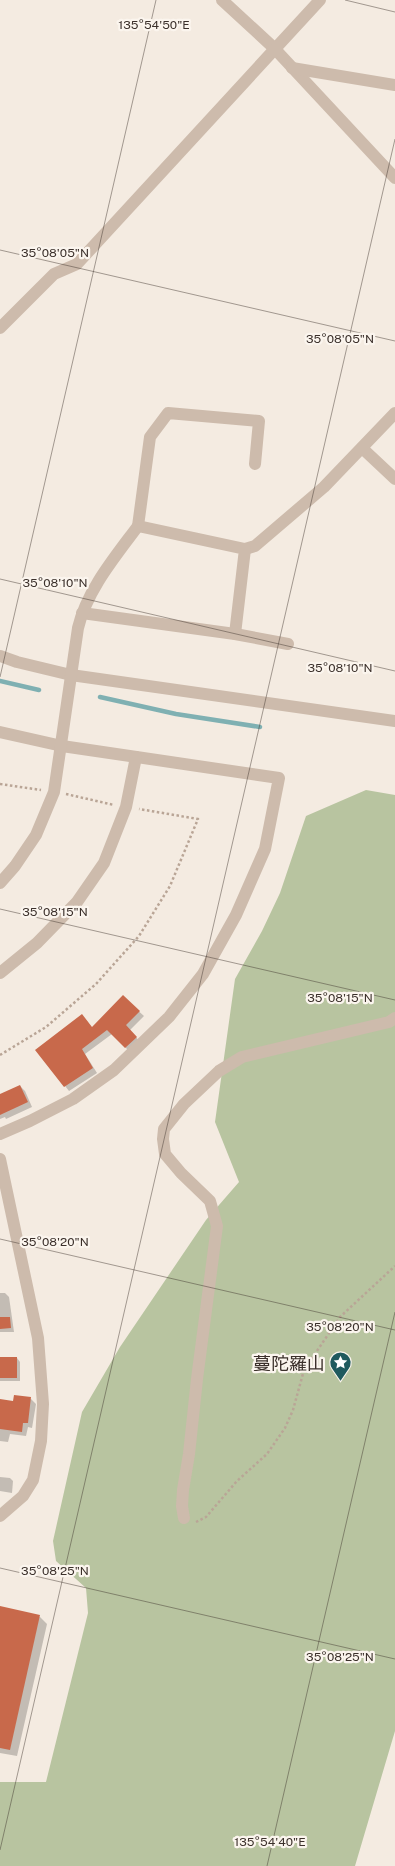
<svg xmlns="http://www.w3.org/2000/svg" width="395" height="1866" viewBox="0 0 395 1866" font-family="'Public Sans','Noto Sans JP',sans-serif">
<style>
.green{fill:#b8c4a0}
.shadow{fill:#0003}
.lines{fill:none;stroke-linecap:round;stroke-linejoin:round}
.stream{stroke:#7fb0b2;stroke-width:4.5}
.building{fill:#c8694b}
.path{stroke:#b9a596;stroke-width:2.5;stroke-dasharray:2.5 2.5;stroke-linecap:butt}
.minor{stroke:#cdbbac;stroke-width:12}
.ticks{fill:none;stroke:#3b302b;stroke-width:1;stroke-opacity:0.45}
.labels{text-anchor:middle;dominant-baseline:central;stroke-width:4.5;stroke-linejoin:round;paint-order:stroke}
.poi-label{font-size:18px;fill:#3b302b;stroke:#fbf5ee;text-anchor:end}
.ticks-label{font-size:12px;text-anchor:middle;fill:#3b302b;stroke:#fbf5ee;stroke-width:4.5;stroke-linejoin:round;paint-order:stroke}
</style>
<rect width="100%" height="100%" fill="#f4ebe1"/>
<polygon class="green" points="366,790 395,795 395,1731 355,1866 0,1866 0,1782 46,1782 88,1613 86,1588 56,1561 53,1541 82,1412 120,1347 206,1220 239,1182 215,1122 235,979 262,931 280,893 306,816"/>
<g class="shadow">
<polygon points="123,997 144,1016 130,1030 140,1042 130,1052 112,1034 85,1054 97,1073 69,1091 37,1050 92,1028"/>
<polygon points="20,1086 25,1091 32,1107 6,1119 5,1117 0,1119 0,1096"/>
<polygon points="0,1293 5,1293 9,1297 14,1332 0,1332"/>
<polygon points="0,1358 17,1358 20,1362 20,1381 0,1381"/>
<polygon points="31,1399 36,1404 32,1428 28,1427 26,1436 10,1434 8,1442 0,1441 0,1400 14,1402"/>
<polygon points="0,1477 10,1478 13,1481 12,1493 0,1491"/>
<polygon points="0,1608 40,1617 47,1624 17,1756 0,1753"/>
</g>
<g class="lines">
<g class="stream">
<polyline points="0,681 39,690"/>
<polyline points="100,697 176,714 260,727"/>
</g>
</g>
<g class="building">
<polygon points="123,995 140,1011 126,1025 137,1037 125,1048 107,1030 82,1049 93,1068 64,1087 35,1050 82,1014 92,1027"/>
<polygon points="20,1085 28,1102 0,1115 0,1094"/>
<polygon points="0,1317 10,1317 11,1328 0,1329"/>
<rect x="0" y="1357" width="17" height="21"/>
<polygon points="14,1395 31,1397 28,1423 23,1423 22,1432 0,1429 0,1399 13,1401"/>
<polygon points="0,1606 40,1615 10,1750 0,1748"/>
</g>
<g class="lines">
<g class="path">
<polyline points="0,784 41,790"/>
<polyline points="66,794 114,805"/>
<polyline points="0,1055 46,1027 96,984 139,936 170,886 198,819 139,809"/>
<polyline points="196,1522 206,1517 237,1481 267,1454 285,1428 293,1410 304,1370 340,1317 395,1266"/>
</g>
<g class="minor">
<polyline points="222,0 274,48 395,178"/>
<polyline points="292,68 395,85"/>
<polyline points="0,328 54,274 77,264 320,0"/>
<polyline points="362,448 395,479"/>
<polyline points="138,526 150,437 168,413 259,421 255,464"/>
<polyline points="245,549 255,546 324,487 395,413"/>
<polyline points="82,613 235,634 288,644"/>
<polyline points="0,656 17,662 71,675 395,721"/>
<polyline points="0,732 62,746 279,778 265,849 236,915 203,974 169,1017 114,1070 73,1099 30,1121 0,1134"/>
<path d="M 0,883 L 15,866 L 36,835 L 54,792 L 78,628 C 87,590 115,557 138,526 L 245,549 L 235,634"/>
<polyline points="0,973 37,943 77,902 104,863 126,807 136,757"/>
<polyline points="0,1159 38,1338 43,1404 41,1441 33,1480 23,1496 0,1516"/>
<polyline points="184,1518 182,1506 183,1490 189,1454 197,1379 217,1226 210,1201 181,1173 165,1154 163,1139 164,1129 184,1104 219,1071 242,1057 389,1022 395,1018"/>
</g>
</g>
<path class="ticks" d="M 345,0 L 395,12M 0,250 L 395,341M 0,579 L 395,671M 0,677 L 156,0M 0,909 L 395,1000M 0,1239 L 395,1330M 0,1568 L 395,1659M 0,1850 L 395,139M 267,1866 L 395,1312"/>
<defs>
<symbol id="sight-pin" viewBox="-11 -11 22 30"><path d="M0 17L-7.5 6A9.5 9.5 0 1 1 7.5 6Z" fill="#1f5a5e" stroke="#fbf5ee"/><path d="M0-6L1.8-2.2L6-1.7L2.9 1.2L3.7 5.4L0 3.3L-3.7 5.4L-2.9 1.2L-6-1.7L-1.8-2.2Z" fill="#fff"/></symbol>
</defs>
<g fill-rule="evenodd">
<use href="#sight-pin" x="328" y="1350" width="25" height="34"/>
</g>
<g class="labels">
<g class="poi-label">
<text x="325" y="1363">蔓陀羅山</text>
</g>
</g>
<g class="ticks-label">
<text x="154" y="29">135°54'50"E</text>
<text x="55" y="257">35°08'05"N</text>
<text x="340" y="343">35°08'05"N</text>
<text x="55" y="587">35°08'10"N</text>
<text x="340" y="672">35°08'10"N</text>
<text x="55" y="916">35°08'15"N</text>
<text x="340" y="1002">35°08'15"N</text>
<text x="55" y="1246">35°08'20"N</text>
<text x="340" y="1331">35°08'20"N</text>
<text x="55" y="1575">35°08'25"N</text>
<text x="340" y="1661">35°08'25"N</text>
<text x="270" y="1846">135°54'40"E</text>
</g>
</svg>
